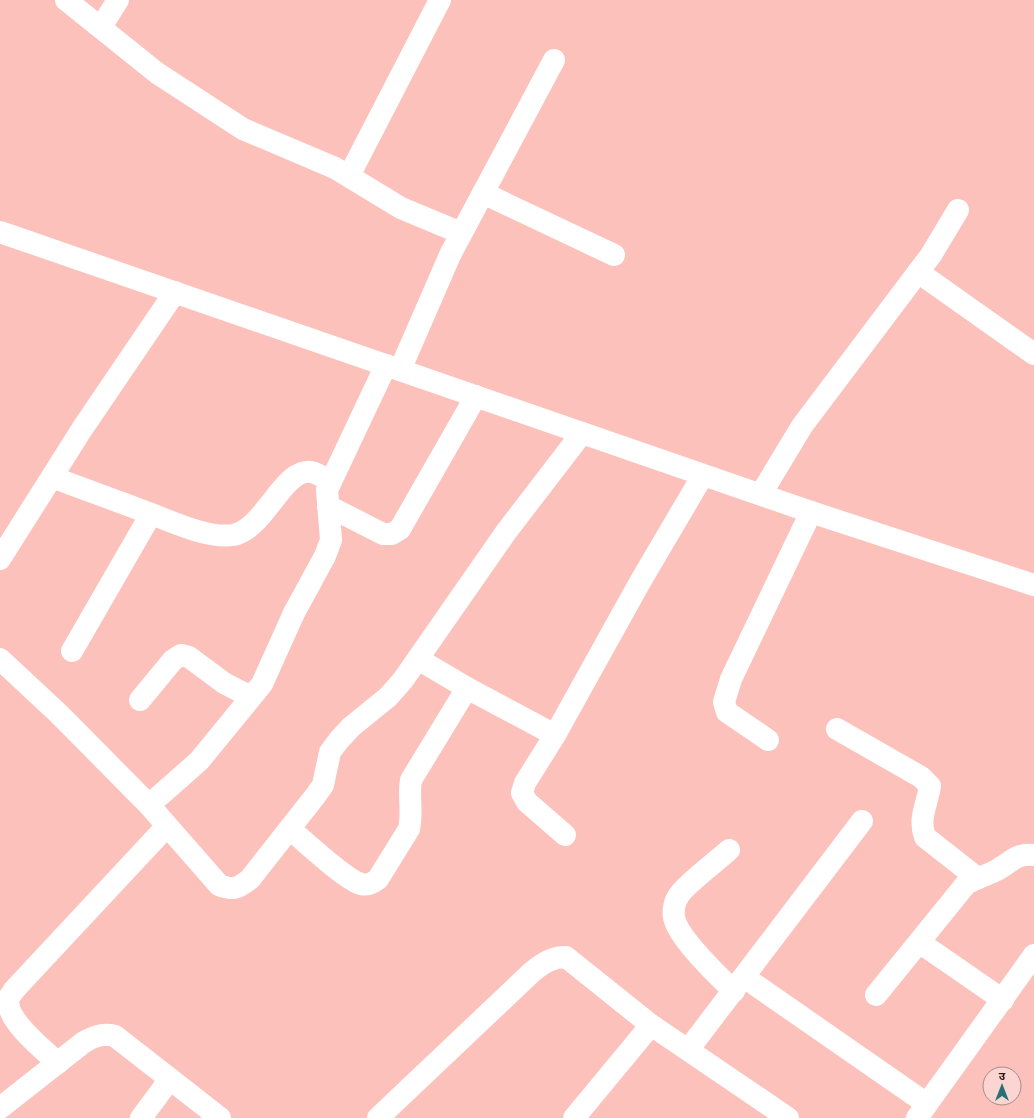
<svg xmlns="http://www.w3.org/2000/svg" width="1034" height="1118" viewBox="0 0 1034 1118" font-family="Lora,'Noto Sans Devanagari',serif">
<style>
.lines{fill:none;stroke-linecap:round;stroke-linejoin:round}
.minor{stroke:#fff;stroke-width:22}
.tertiary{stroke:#fff;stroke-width:22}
</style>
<rect width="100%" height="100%" fill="#fdc1bb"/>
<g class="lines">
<g class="minor">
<polyline points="66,0 157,73 243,129 335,168 401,208 461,233"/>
<polyline points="101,27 118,0"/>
<polyline points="349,176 440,0"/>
<polyline points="483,193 614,255"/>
<polyline points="918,272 1034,354"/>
<polyline points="400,370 450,255 554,60"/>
<path d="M 52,477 C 83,489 115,500 146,512 C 171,521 207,539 233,535 C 265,529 283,468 311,472 C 317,473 325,478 330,481"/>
<polyline points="761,494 802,426 931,255 958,210"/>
<polyline points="328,506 383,534 392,534 400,529 476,396"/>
<polyline points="0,559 82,429 175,292"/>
<polyline points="72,651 151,514"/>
<path d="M 0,659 L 60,715 L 149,805 L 219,885 C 234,891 238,888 250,879 L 316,795 L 323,785 L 330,752 L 339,740 L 351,727 L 388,697 L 403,680 L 506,532 L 582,433"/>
<polyline points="418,659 467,688 555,735"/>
<polyline points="140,700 173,660 181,655 189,657 224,683 251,697"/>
<path d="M 837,729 L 921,777 L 930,786 C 927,805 918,819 925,837 L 976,877"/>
<polyline points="768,740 727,712 724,702 731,679 811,512"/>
<polyline points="149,805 199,761 262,684 294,613 325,556 331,540 327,490 386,365"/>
<path d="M 290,829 C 304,841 346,880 361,884 C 368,886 373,883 378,879 L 409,829 C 413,812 408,796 411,780 L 467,688"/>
<polyline points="565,835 527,802 522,793 525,783 555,735 640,582 703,475"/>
<path d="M 729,850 C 717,861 687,883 679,895 C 674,902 672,913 675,921 C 681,940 719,977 734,991"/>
<polyline points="919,942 1003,1000"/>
<polyline points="744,977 927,1104"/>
<path d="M 876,995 L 966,884 C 976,878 985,876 995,871 C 1011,863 1015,853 1034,855"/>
<polyline points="688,1050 862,821"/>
<path d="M 58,1063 C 45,1051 3,1018 9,998 C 10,995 13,992 14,990 L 167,826"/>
<path d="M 0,1108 L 84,1042 C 95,1036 103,1033 115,1036 L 220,1118"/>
<polyline points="141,1118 170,1079"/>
<path d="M 378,1118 L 532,972 C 543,963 552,957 566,957 L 651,1025 L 788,1118"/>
<polyline points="574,1118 651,1025"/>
<polyline points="917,1118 1034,955"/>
</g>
<polyline class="tertiary" points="0,232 811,512 1034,585"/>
</g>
<g transform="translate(1002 1086)"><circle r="19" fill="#fad5d1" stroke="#a88987"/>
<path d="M0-3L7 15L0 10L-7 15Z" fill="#267077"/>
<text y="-6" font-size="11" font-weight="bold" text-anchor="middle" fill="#2e1817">उ</text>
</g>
</svg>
